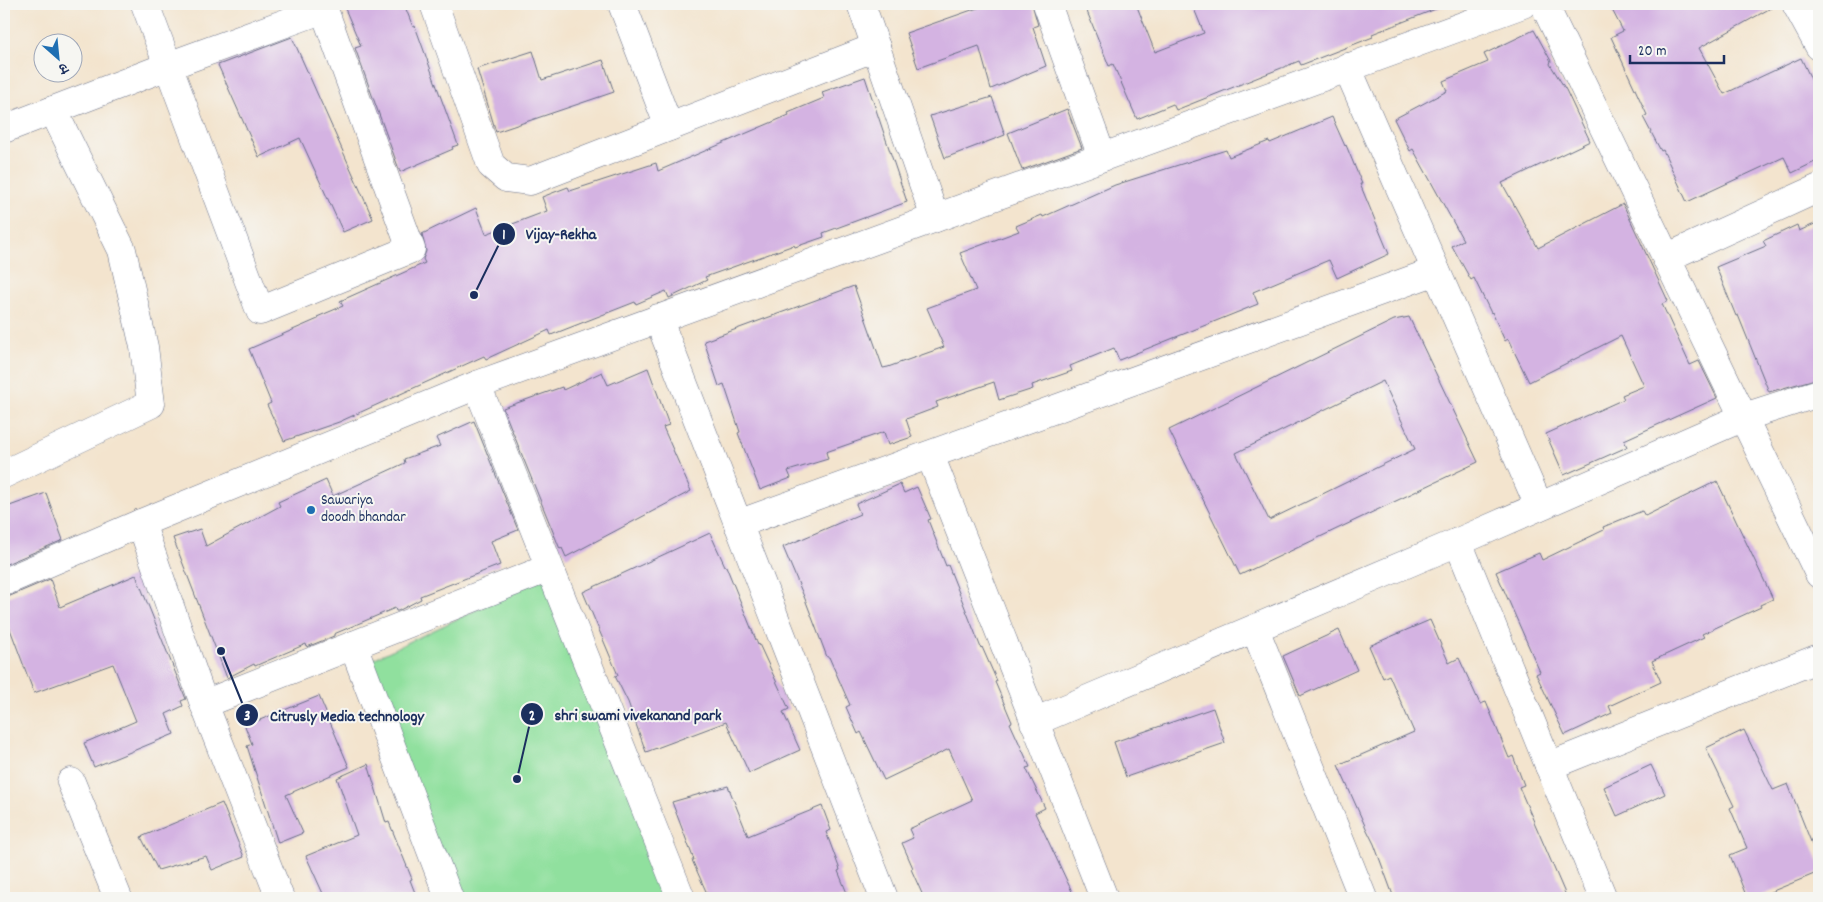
<svg xmlns="http://www.w3.org/2000/svg" width="1823" height="902" viewBox="0 0 1823 902" font-family="Dekko,'Playpen Sans Deva',sans-serif">
<style>
.green{fill:#90e09e;stroke:#56887e}
.building{fill:#d4b3e2;fill-rule:evenodd}
.lines{fill:none;stroke-linecap:round;stroke-linejoin:round}
.minor-casing{stroke:#676e85;stroke-width:29}
.tertiary-casing{stroke:#676e85;stroke-width:29}
.minor{stroke:#fff;stroke-width:28}
.tertiary{stroke:#fff;stroke-width:28}
.poi-dot{fill:#1f6fb2;stroke:#f6f6f2;stroke-width:2}
.labels{text-anchor:middle;dominant-baseline:central;stroke-width:4;stroke-linejoin:round;paint-order:stroke}
.poi-label{font-size:15px;fill:#1b2f5e;stroke:#f6f6f2;text-anchor:start}
.leader{fill:none;stroke:#1b2f5e;stroke-width:2}
.callout-dot{fill:#1b2f5e;stroke:#f6f6f2;stroke-width:2}
.mark-label{font-size:15px;text-anchor:middle;font-weight:bold;fill:#fff}
.callout-label{font-size:16px;text-anchor:middle;font-weight:bold;fill:#1b2f5e;stroke:#f6f6f2;stroke-width:4;stroke-linejoin:round;paint-order:stroke}
</style>
<rect width="100%" height="100%" fill="#f6f6f2"/>
<filter id="ink" filterUnits="userSpaceOnUse"><feTurbulence type="fractalNoise" baseFrequency=".02" numOctaves="2"/><feDisplacementMap in="SourceGraphic" scale="10" xChannelSelector="R" yChannelSelector="G"/><feConvolveMatrix kernelMatrix="1 2 1 2 8 2 1 2 1" color-interpolation-filters="sRGB"/></filter>
<filter id="wash" filterUnits="userSpaceOnUse"><feTurbulence type="fractalNoise" baseFrequency=".0096" numOctaves="4" result="noise"/><feDisplacementMap in="SourceGraphic" scale="20" xChannelSelector="R" yChannelSelector="G"/><feGaussianBlur stdDeviation="1.12" result="paint"/><feColorMatrix in="noise" values="0 0 0 0 0 0 0 0 0 0 0 0 0 0 0 0 0 1.4 0 .05"/><feComposite in="paint" operator="in"/></filter>
<g filter="url(#wash)">
<rect width="100%" height="100%" fill="#f3e4ce"/>
<polygon class="green" points="556,572 676,898 449,898 352,669"/>
<g id="blocks">
<g class="building">
<polygon points="343,4 404,4 413,27 415,26 458,145 452,147 453,149 400,172 355,48 361,46"/>
<polygon points="989,4 1032,4 1038,25 1033,27 1046,66 991,89 979,46 918,68 906,33"/>
<polygon points="1084,4 1136,4 1155,52 1204,33 1192,4 1446,4 1446,5 1372,34 1373,37 1301,65 1299,61 1176,110 1173,104 1137,119 1113,64 1109,66"/>
<polygon points="1609,4 1778,4 1699,48 1724,94 1801,58 1819,96 1819,160 1792,173 1784,157 1687,202 1663,150 1661,151 1643,117 1647,115 1611,37 1623,31"/>
<polygon points="1534,30 1551,61 1550,64 1566,90 1590,141 1502,183 1538,248 1623,204 1668,301 1662,304 1690,365 1699,361 1717,398 1624,440 1627,447 1564,475 1546,434 1624,399 1622,395 1644,386 1621,336 1529,382 1508,339 1505,341 1492,312 1491,313 1474,278 1471,280 1452,246 1463,240 1413,149 1410,151 1394,119 1447,91 1443,81 1488,62 1484,54"/>
<polygon points="292,37 373,219 343,232 300,138 259,157 218,65"/>
<polygon points="533,51 542,80 603,60 614,92 496,132 477,69"/>
<polygon points="865,77 907,202 823,233 824,237 795,247 794,245 705,277 707,280 669,298 666,291 636,304 635,302 551,335 549,330 486,359 484,356 339,422 284,441 267,405 271,403 249,349 318,319 317,317 343,306 340,301 425,263 423,259 426,251 422,234 476,208 486,234 547,211 542,197 568,187 570,191 656,163 658,171 789,115 788,113 824,98 822,92"/>
<polygon points="992,97 1005,135 945,158 930,116"/>
<polygon points="1067,109 1082,148 1022,170 1008,133"/>
<polygon points="1332,117 1345,146 1346,145 1362,184 1360,184 1389,254 1337,278 1329,260 1253,292 1258,304 1119,360 1114,348 1070,366 1072,371 1032,385 1033,389 999,400 994,382 936,402 938,407 906,419 912,437 888,445 884,432 826,452 828,459 788,471 791,478 760,490 738,433 740,432 724,384 719,386 704,341 854,286 883,368 888,367 944,347 927,308 976,290 960,253 1019,231 1016,226 1042,215 1043,217 1115,185 1226,150 1229,157 1269,141 1270,143"/>
<polygon points="1819,222 1819,378 1769,392 1738,315 1736,316 1716,267 1766,246 1763,241 1797,225 1799,231"/>
<path d="M 1409,317 L 1478,462 L 1240,575 L 1169,430 L 1394,320 ZM 1383,381 L 1415,449 L 1269,520 L 1236,453 Z"/>
<polygon points="648,368 669,425 663,427 691,491 566,557 562,548 560,549 503,408 562,387 563,390 602,372 608,385"/>
<polygon points="474,421 518,530 491,541 500,565 420,596 421,599 398,611 396,611 395,608 334,634 334,636 307,647 306,644 255,666 254,664 227,678 173,538 200,529 206,546 280,506 278,502 326,480 333,496 405,463 404,459 440,446 436,438"/>
<polygon points="1717,481 1773,599 1760,605 1761,607 1702,634 1704,637 1652,661 1661,682 1609,706 1612,713 1565,735 1536,674 1540,672 1496,572 1539,553 1542,560 1604,530 1603,527 1642,511 1645,516"/>
<polygon points="900,484 904,493 917,487 931,519 928,520 946,566 948,565 981,648 982,647 997,681 995,682 1012,722 1010,723 1030,767 1026,768 1045,808 1035,813 1075,898 924,898 911,869 913,868 902,843 913,838 909,829 972,800 949,749 884,780 861,732 858,734 846,707 850,705 829,657 827,657 805,599 783,547 860,514 856,504"/>
<polygon points="46,493 63,540 4,565 4,508"/>
<polygon points="710,533 725,566 726,566 758,645 759,644 789,709 783,712 800,750 749,773 726,722 646,752 628,702 615,676 618,675 583,592"/>
<polygon points="136,575 186,699 181,701 183,706 166,714 174,734 94,767 84,743 136,721 113,664 34,693 4,613 4,597 10,596 50,579 60,607"/>
<polygon points="1430,620 1449,663 1459,658 1480,704 1486,702 1509,758 1513,756 1524,785 1519,787 1567,898 1394,898 1374,844 1366,828 1338,765 1414,732 1389,675 1383,678 1369,646"/>
<polygon points="1339,630 1357,670 1300,696 1283,656"/>
<polygon points="319,696 349,767 286,795 303,833 278,843 247,746 252,744 245,726"/>
<polygon points="1213,708 1225,743 1126,777 1114,742"/>
<polygon points="1744,730 1773,790 1788,784 1819,862 1819,872 1756,898 1747,898 1730,855 1747,848 1730,808 1734,806 1706,748"/>
<polygon points="368,764 386,823 389,822 412,879 410,880 417,898 325,898 306,856 357,835 337,778"/>
<polygon points="1651,765 1665,794 1617,816 1604,787"/>
<polygon points="728,786 748,836 822,806 831,830 826,832 840,870 838,871 849,898 709,898 692,860 694,860 672,802"/>
<polygon points="222,803 244,857 212,870 206,856 158,870 141,837"/>
</g>
</g>
</g>
<g filter="url(#ink)">
<use href="#blocks" fill-opacity="0" stroke="#676e85" stroke-width="1"/>
<g class="lines">
<defs>
<g id="minor">
<polyline points="145,4 260,311 411,249 322,4"/>
<polyline points="434,4 491,165 506,178 530,181 876,47"/>
<polyline points="622,4 669,127"/>
<polyline points="861,4 935,218"/>
<polyline points="1047,4 1102,157"/>
<polyline points="1796,4 1819,46"/>
<polyline points="1347,67 1539,506"/>
<polyline points="4,129 168,66 324,9"/>
<polyline points="1666,258 1819,188"/>
<polyline points="658,318 884,898"/>
<polyline points="477,385 681,898"/>
<polyline points="930,455 1104,898"/>
<polyline points="4,474 151,404 144,347 122,250 53,110"/>
<polyline points="141,523 204,704 280,898"/>
<polyline points="738,524 1436,271"/>
<polyline points="1458,542 1603,898"/>
<polyline points="4,582 141,523 477,385 1523,4"/>
<polyline points="1255,629 1363,898"/>
<polyline points="353,645 449,898"/>
<polyline points="204,704 549,568"/>
<polyline points="1034,722 1458,542 1744,417 1819,393"/>
<polyline points="1549,766 1819,658"/>
<polyline points="71,782 118,898"/>
</g>
<polyline id="tertiary" points="1544,4 1819,574"/>
</defs>
<use href="#minor" class="minor-casing"/>
<use href="#tertiary" class="tertiary-casing"/>
<use href="#minor" class="minor"/>
<use href="#tertiary" class="tertiary"/>
</g>
</g>
<circle class="poi-dot" cx="311" cy="510" r="5"/>
<g class="labels">
<g class="poi-label">
<text x="321" y="501">Sawariya<tspan x="321" dy="17">doodh bhandar</tspan></text>
</g>
</g>
<path class="leader" d="M474 295L504 234M517 779L532 714M221 651L247 715"/>
<g class="callout-dot">
<circle cx="474" cy="295" r="5"/>
<circle cx="517" cy="779" r="5"/>
<circle cx="221" cy="651" r="5"/>
<circle cx="504" cy="234" r="12"/>
<circle cx="532" cy="714" r="12"/>
<circle cx="247" cy="715" r="12"/>
</g>
<g class="mark-label">
<text x="504" y="239">1</text>
<text x="532" y="720">2</text>
<text x="247" y="720">3</text>
</g>
<g class="callout-label">
<text x="561" y="239">Vijay-Rekha</text>
<text x="638" y="720">shri swami vivekanand park</text>
<text x="347" y="721">Citrusly Media technology</text>
</g>
<rect width="1823" height="902" fill="none" stroke="#f6f6f2" stroke-width="20"/>
<g transform="translate(58 58) rotate(153)"><circle r="24" fill="#f6f6f2" stroke="#9ea6b7"/>
<path d="M0-4L9 19L0 12L-9 19Z" fill="#1f6fb2"/>
<text y="-8" font-size="14" font-weight="bold" text-anchor="middle" fill="#1b2f5e">उ</text>
</g>
<path d="M1630 55v8h94v-8" fill="none" stroke="#1b2f5e" stroke-width="2.5"/>
<text x="1638" y="55" font-size="15" fill="#1b2f5e" stroke="#f6f6f2" stroke-width="4" paint-order="stroke">20 m</text>
</svg>
